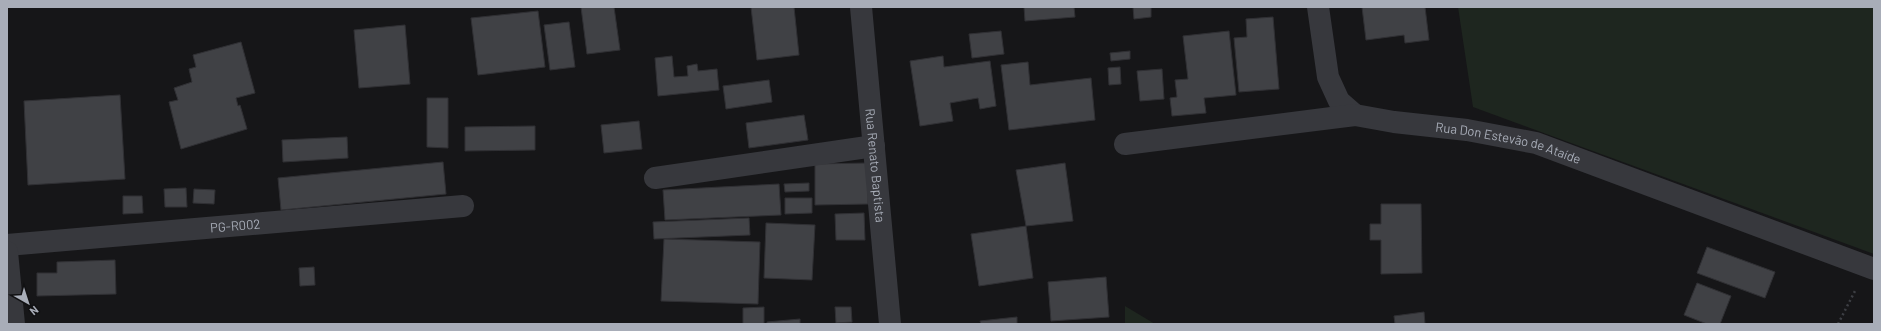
<svg xmlns="http://www.w3.org/2000/svg" width="1881" height="331" viewBox="0 0 1881 331" font-family="Barlow,sans-serif">
<style>
.green{fill:#1e261f}
.building{fill:#404145;stroke:#303034}
.lines{fill:none;stroke-linecap:round;stroke-linejoin:round}
.path{stroke:#3d3f44;stroke-width:2.5;stroke-dasharray:2 3;stroke-linecap:butt}
.minor{stroke:#37383d;stroke-width:22}
.labels{text-anchor:middle;dominant-baseline:central;stroke-width:3;stroke-linejoin:round;paint-order:stroke}
.street-label{font-size:13px;fill:#a8adb8;stroke:#111113}
</style>
<rect width="100%" height="100%" fill="#161618"/>
<g class="green">
<polygon points="1458,7 1874,7 1874,254 1473,107"/>
<polygon points="1125,306 1155,324 1125,324"/>
</g>
<g class="building">
<polygon points="581,7 614,7 620,50 587,54"/>
<polygon points="751,7 794,7 799,55 757,60"/>
<polygon points="1024,7 1074,7 1075,17 1025,21"/>
<polygon points="1133,7 1151,7 1151,17 1134,19"/>
<polygon points="1362,7 1425,7 1429,40 1405,43 1404,35 1366,40"/>
<polygon points="538,11 545,67 478,75 471,18"/>
<polygon points="1273,17 1279,89 1239,92 1234,38 1247,37 1246,19"/>
<polygon points="569,22 575,67 550,70 544,25"/>
<polygon points="405,25 410,84 359,88 354,30"/>
<polygon points="1001,31 1004,54 972,58 969,34"/>
<polygon points="1229,31 1236,95 1204,98 1206,113 1172,116 1170,98 1177,97 1175,80 1188,79 1183,36"/>
<polygon points="241,42 255,93 236,98 238,106 240,105 247,129 181,149 169,102 178,100 174,88 192,82 189,69 196,67 193,55"/>
<polygon points="1130,51 1130,59 1111,61 1110,53"/>
<polygon points="672,56 674,77 688,76 687,66 697,64 698,71 717,69 719,90 658,96 655,58"/>
<polygon points="943,56 944,67 990,61 996,106 980,109 978,98 950,103 953,121 920,126 910,61"/>
<polygon points="1028,62 1030,85 1091,78 1095,120 1009,130 1001,65"/>
<polygon points="1120,67 1121,84 1109,85 1108,68"/>
<polygon points="1162,69 1164,99 1140,101 1137,71"/>
<polygon points="769,80 772,102 726,109 723,86"/>
<polygon points="120,95 125,179 28,185 24,101"/>
<polygon points="427,98 448,98 448,148 427,147"/>
<polygon points="804,115 808,140 749,148 746,123"/>
<polygon points="639,121 642,149 604,153 601,125"/>
<polygon points="535,126 535,150 465,151 465,127"/>
<polygon points="347,137 348,158 283,162 282,140"/>
<polygon points="443,162 446,194 281,210 278,178"/>
<polygon points="868,163 868,204 815,205 815,164"/>
<polygon points="1065,163 1073,221 1026,226 1016,170"/>
<polygon points="809,183 809,191 785,192 784,184"/>
<polygon points="779,184 781,215 665,220 663,190"/>
<polygon points="186,188 187,207 165,207 164,189"/>
<polygon points="194,189 215,190 214,204 193,203"/>
<polygon points="123,196 142,196 143,213 123,214"/>
<polygon points="785,198 812,198 812,213 785,214"/>
<polygon points="1381,204 1421,204 1422,273 1381,274 1381,240 1370,240 1370,224 1381,224"/>
<polygon points="864,213 865,240 836,240 835,214"/>
<polygon points="749,218 750,235 654,239 653,222"/>
<polygon points="766,223 815,225 812,280 764,278"/>
<polygon points="1026,226 1033,278 979,286 971,234"/>
<polygon points="664,239 760,242 758,304 661,301"/>
<polygon points="1707,247 1775,272 1765,298 1697,273"/>
<polygon points="115,260 116,294 37,296 37,273 57,273 57,262"/>
<polygon points="314,267 315,285 300,286 299,268"/>
<polygon points="1106,277 1109,317 1051,321 1048,282"/>
<polygon points="1697,283 1731,296 1720,324 1707,324 1684,315"/>
<polygon points="764,307 764,324 743,324 743,308"/>
<polygon points="835,307 851,307 852,322 836,323"/>
<polygon points="1424,312 1425,324 1395,324 1394,316"/>
<polygon points="1017,317 1017,324 981,324 980,321"/>
<polygon points="800,319 800,324 767,324 767,322"/>
</g>
<g class="lines">
<polyline class="path" points="1838,324 1856,289"/>
<g class="minor">
<path id="s1" d="M 861,7 L 890,324"/>
<polyline points="1318,7 1328,77 1339,101 1355,115"/>
<path id="s2" d="M 1125,144 L 1355,115 L 1394,122 L 1467,130 L 1536,143 L 1874,269"/>
<polyline points="655,178 874,146"/>
<path id="s3" d="M 7,245 L 463,206"/>
<polyline points="7,252 14,324"/>
</g>
</g>
<g class="labels">
<g class="street-label">
<text stroke="none"><textPath href="#s2" startOffset="388">Rua Don Estevão de Ataíde</textPath></text>
<text stroke="none"><textPath href="#s1" startOffset="159">Rua Renato Baptista</textPath></text>
<text stroke="none"><textPath href="#s3" startOffset="229">PG-R002</textPath></text>
</g>
</g>
<rect width="1881" height="331" fill="none" stroke="#a8adb8" stroke-width="16"/>
<g transform="translate(28 303) rotate(141)" stroke="#111113" stroke-width="3" paint-order="stroke">
<path d="M0-3L7 15L0 10L-7 15Z" fill="#a8adb8"/>
<text y="-6" font-size="11" font-weight="bold" text-anchor="middle" fill="#a8adb8">N</text>
</g>
</svg>
